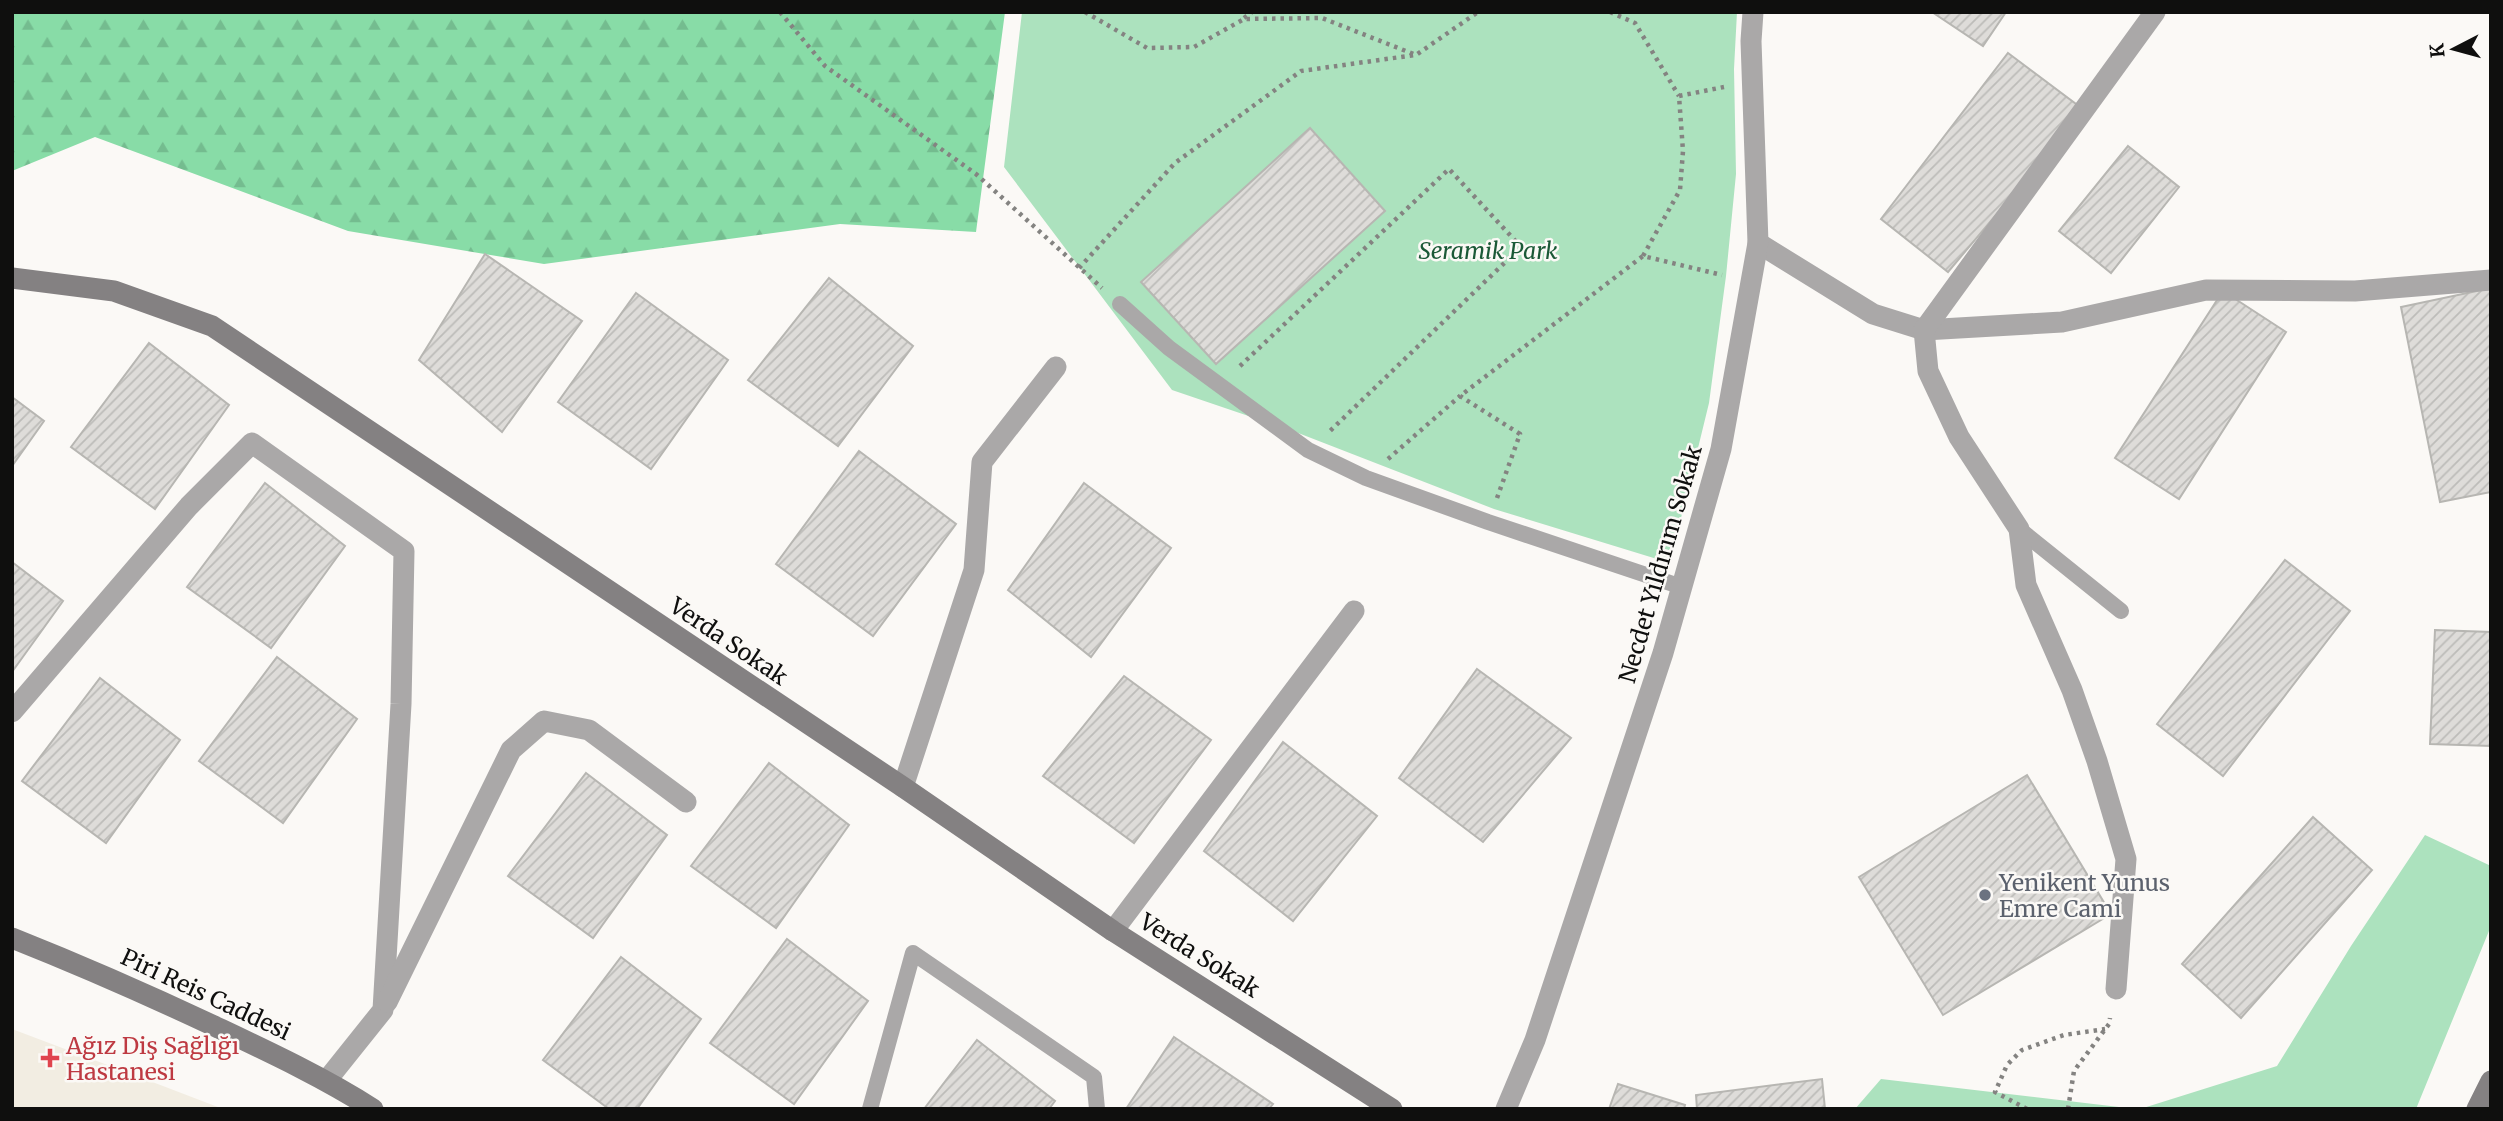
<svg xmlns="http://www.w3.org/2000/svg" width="2503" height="1121" viewBox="0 0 2503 1121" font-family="Merriweather,serif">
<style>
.built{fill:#f2ede2}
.forest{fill:url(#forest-firs)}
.green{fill:#ace2be}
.building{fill:url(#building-hatch);stroke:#b7b6b2;stroke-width:2}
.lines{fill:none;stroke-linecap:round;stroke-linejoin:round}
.path{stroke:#848381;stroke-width:4.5;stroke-dasharray:3.5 5;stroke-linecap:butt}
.lane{stroke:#aaa8a8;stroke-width:16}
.street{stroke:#aaa8a8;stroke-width:21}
.secondary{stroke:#848182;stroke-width:21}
.worship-dot{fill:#6b7280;stroke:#fbf9f6;stroke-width:2.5}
.health-dot{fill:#e0444e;stroke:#fbf9f6;stroke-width:2.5}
.labels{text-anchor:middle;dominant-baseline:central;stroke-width:5;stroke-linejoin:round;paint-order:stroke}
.park-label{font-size:23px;font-style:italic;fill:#1b5937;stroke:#fbf9f6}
.street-label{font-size:23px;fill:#0f0f0e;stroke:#fbf9f6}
.worship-label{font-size:23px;fill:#5b616d;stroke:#fbf9f6;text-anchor:start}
.health-label{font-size:23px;fill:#be3a42;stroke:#fbf9f6;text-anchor:start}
</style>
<defs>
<pattern id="forest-firs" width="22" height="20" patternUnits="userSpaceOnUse" patternTransform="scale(1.75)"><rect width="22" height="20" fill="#88dca7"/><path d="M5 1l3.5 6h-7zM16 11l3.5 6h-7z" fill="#74bc8f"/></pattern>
<pattern id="building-hatch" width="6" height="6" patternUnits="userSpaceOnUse" patternTransform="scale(1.75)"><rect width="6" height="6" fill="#dedcd9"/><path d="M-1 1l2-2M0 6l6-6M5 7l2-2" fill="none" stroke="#bdbcb9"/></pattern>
</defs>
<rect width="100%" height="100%" fill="#fbf9f6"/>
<polygon class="built" points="12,1029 163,1086 223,1109 12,1109"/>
<polygon class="forest" points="12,12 1005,12 976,232 840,224 544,264 348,231 95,137 12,171"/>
<g class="green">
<polygon points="1022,12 1737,12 1734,69 1736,174 1726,276 1709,403 1670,563 1494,509 1293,431 1172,390 1004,167"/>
<polygon points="2425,835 2491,866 2491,926 2416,1109 2140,1109 2277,1066 2351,946"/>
<polygon points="1881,1079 2136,1109 1855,1109"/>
</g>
<g class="building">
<polygon points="1932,12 2006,12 1983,46"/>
<polygon points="2008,53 2084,110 1948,272 1881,219"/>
<polygon points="1310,128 1385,211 1216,364 1141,282"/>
<polygon points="2128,146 2179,187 2111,273 2059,231"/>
<polygon points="485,254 582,321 502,432 419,360"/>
<polygon points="829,278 913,346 838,446 748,380"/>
<polygon points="2491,288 2491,492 2440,502 2401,307"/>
<polygon points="2223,291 2286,332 2179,499 2115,458"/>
<polygon points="636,293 728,360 651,469 558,402"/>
<polygon points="149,343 229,405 155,509 71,447"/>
<polygon points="12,397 44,421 12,466"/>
<polygon points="859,451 956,524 873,636 776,564"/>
<polygon points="265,483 345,546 271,648 187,587"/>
<polygon points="1084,483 1171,548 1091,657 1008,590"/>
<polygon points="2285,560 2350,611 2223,776 2157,724"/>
<polygon points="12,562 63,601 12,672"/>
<polygon points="2435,630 2491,632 2491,746 2430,744"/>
<polygon points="277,657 357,719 283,823 199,761"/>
<polygon points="1477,669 1571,738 1483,842 1399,778"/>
<polygon points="1124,676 1211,740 1134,843 1043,776"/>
<polygon points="100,678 180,740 106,843 22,781"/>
<polygon points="1283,742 1377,816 1293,921 1204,851"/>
<polygon points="769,763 849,825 776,928 691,866"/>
<polygon points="586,773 667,835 593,938 508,876"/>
<polygon points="2027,775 2111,914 1943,1015 1859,877"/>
<polygon points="2313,817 2372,870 2241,1018 2182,964"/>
<polygon points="787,939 868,1001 794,1104 710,1043"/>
<polygon points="621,957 701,1019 637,1109 609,1109 543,1060"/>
<polygon points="1174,1037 1273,1104 1269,1109 1126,1109"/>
<polygon points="977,1040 1055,1101 1049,1109 924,1109"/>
<polygon points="1822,1079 1825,1109 1697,1109 1696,1095"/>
<polygon points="1618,1084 1685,1105 1684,1109 1609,1109"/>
</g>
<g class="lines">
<g class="path">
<polyline points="780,12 825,66 976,174 1102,288"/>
<polyline points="1085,12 1147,48 1194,47 1244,19 1322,18 1416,55 1478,12"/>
<polyline points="1610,12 1635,23 1679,96"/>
<polyline points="1244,18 1252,12"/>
<polyline points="1643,256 1680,190 1683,151 1679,96 1724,87"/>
<polyline points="1079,268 1175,163 1301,71 1415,55"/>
<polyline points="1240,366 1449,169 1521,247 1330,431"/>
<polyline points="1388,459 1460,396"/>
<polyline points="1497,498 1520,434 1460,396 1643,256 1722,275"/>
<polyline points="2027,1109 1995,1092 2007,1065 2022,1050 2064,1035 2105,1029"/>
<polyline points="2068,1109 2074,1071 2109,1024 2110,1018"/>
</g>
<g class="lane">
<polyline points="1120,304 1169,348 1308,450 1366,478 1488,522 1682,587"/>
<polyline points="2019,529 2121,611"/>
<polyline points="870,1109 913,953 1094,1077 1097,1109"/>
</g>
<g class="street">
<polyline points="1758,243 1873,314 1924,330 2062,322 2206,290 2355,291 2491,280"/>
<polyline points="12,712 189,506 252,443 404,551 401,704 383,1010 327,1080"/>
<polyline points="903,787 974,570 982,462 1056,367"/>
<polyline points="1113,931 1354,611"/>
<polyline points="2116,989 2126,859 2097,761 2072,690 2026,585 2019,529 1959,437 1928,371 1924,330 2155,12"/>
<polyline points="387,1002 511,750 544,721 589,730 686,802"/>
<polyline points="1506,1109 1535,1040 1663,653 1721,449 1758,243 1751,41 1753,12"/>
</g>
<g class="secondary">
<polyline points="12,278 114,291 212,326 903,787 1113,931 1392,1109"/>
<path d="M 12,938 C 80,965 146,994 212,1025 C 267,1051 321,1076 373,1109"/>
<polyline points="2477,1109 2491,1081"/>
</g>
</g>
<circle class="worship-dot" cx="1985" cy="895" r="7"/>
<path class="health-dot" d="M46.5 1047.5h7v7h7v7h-7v7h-7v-7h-7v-7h7z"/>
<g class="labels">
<g class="park-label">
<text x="1488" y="250">Seramik Park</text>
</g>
<g class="street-label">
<text transform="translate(1660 564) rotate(-74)">Necdet Yıldırım Sokak</text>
<text transform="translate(729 641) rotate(34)">Verda Sokak</text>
<text transform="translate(1200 955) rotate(32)">Verda Sokak</text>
<text transform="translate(206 994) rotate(25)">Piri Reis Caddesi</text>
</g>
<g class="worship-label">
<text x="1999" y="882">Yenikent Yunus<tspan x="1999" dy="26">Emre Cami</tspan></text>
</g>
<g class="health-label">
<text x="66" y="1045">Ağız Diş Sağlığı<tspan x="66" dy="26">Hastanesi</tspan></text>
</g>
</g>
<rect width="2503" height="1121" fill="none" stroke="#0f0f0e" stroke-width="28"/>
<g transform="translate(2454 49) rotate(264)" stroke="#fbf9f6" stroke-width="5" paint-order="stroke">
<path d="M0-5L12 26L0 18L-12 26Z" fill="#0f0f0e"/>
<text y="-10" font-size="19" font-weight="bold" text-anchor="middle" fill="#0f0f0e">K</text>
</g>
</svg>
